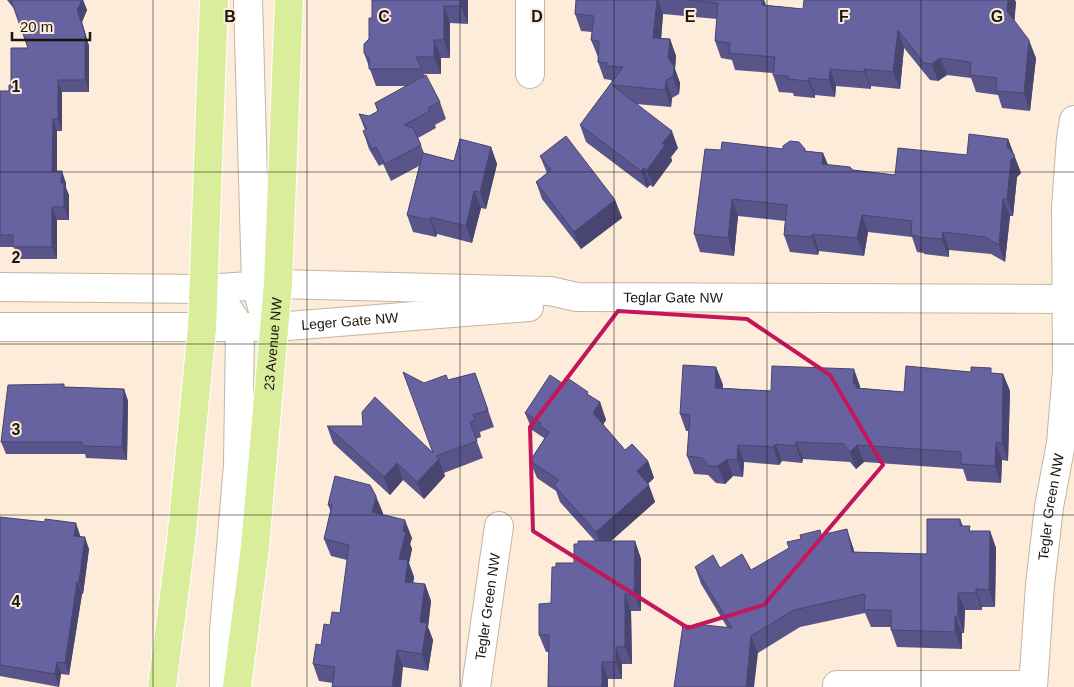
<svg xmlns="http://www.w3.org/2000/svg" width="1074" height="687" viewBox="0 0 1074 687" font-family="Arial,sans-serif">
<style>
.lines{fill:none;stroke-linecap:round;stroke-linejoin:round}
.minor-casing{stroke:#c5b4a2;stroke-width:30}
.major-casing{stroke:#fff;stroke-width:30}
.minor{stroke:#fff;stroke-width:28}
.major{stroke:#daed9b;stroke-width:28}
.wall{fill:#59558a}
.shaded-wall{fill:#484570}
.building{fill:#6763a0;stroke:#484570}
.marked{fill:none;stroke:#c2185b;stroke-width:4;stroke-linejoin:round}
.grid{fill:none;stroke:#1b150f;stroke-width:1;stroke-opacity:0.55}
.labels{text-anchor:middle;dominant-baseline:central;stroke-width:4;stroke-linejoin:round;paint-order:stroke}
.street-label{font-size:14px;fill:#1b150f;stroke:#feecda}
.grid-label{font-size:16px;text-anchor:middle;font-weight:bold;fill:#1b150f;stroke:#feecda;stroke-width:4;stroke-linejoin:round;paint-order:stroke}
</style>
<rect width="100%" height="100%" fill="#feecda"/>
<g class="lines">
<defs>
<g id="minor">
<polyline points="248,0 256,285 262,307 275,327"/>
<polyline points="530,74 530,0"/>
<path id="s1" d="M 0,287 L 204,289 L 278,284 L 550,291 L 577,297 L 1067,299"/>
<polyline points="204,289 226,306 240,327 238,465 224,630 224,687"/>
<path id="s2" d="M 0,327 L 275,327 L 529,307"/>
<polyline points="837,685 1033,685"/>
<path id="s3" d="M 476,687 L 499,526"/>
<path id="s4" d="M 1033,687 L 1040,585 L 1049,507 L 1061,443 L 1067,370 L 1066,207 L 1071,138 L 1074,120"/>
</g>
<g id="major">
<polyline points="162,687 181,541 202,328 214,0"/>
<path id="s5" d="M 237,687 L 255,547 L 278,284 L 289,0"/>
</g>
</defs>
<use href="#minor" class="minor-casing"/>
<use href="#major" class="major-casing"/>
<use href="#minor" class="minor"/>
<use href="#major" class="major"/>
</g>
<g class="wall">
<polygon points="7,0 83,0 87,10 82,22 89,46 89,92 62,92 62,131 57,131 57,171 66,183 66,188 69,195 69,220 57,220 57,259 18,259 14,247 0,247 0,91 9,91 28,48 15,10"/>
<polygon points="372,0 468,0 468,24 450,23 450,58 441,58 441,74 424,74 440,102 446,119 435,125 436,128 418,138 424,153 454,161 491,147 497,164 486,209 481,208 472,243 437,234 436,237 413,232 407,215 419,166 391,181 383,164 379,166 369,149 363,131 365,130 359,114 369,116 378,112 375,103 406,86 376,86 364,53 369,39 372,18"/>
<polygon points="576,0 764,0 766,5 803,9 1016,2 1014,20 1036,58 1030,111 1002,108 998,95 976,92 971,78 947,75 938,81 930,80 904,48 900,89 871,86 871,89 836,86 835,97 815,95 815,98 794,96 793,93 779,92 773,75 773,73 735,70 732,60 721,58 715,41 717,19 663,14 661,38 670,39 676,56 675,69 680,83 679,94 672,98 671,107 636,104 678,148 671,157 672,161 653,187 650,185 647,188 586,142 580,125 612,82 611,80 604,79 598,62 598,57 591,40 592,32 581,31 575,14"/>
<polygon points="1008,139 1021,173 1017,177 1013,216 1010,216 1005,262 991,254 949,250 949,257 924,254 924,253 917,252 912,237 868,232 864,256 819,251 818,255 790,252 784,235 785,221 738,216 734,256 700,252 694,234 721,150 805,149 806,151 823,153 828,165 853,170 895,175 967,155"/>
<polygon points="540,156 615,200 622,218 581,249 542,199 536,182 547,173"/>
<polygon points="716,367 723,385 722,388 771,391 860,386 860,388 904,392 993,373 1003,374 1010,391 1008,461 1002,460 1001,483 967,481 963,469 864,462 856,469 850,462 803,459 802,463 782,461 779,465 744,462 743,477 733,476 725,484 716,483 708,475 694,474 687,456 689,431 686,431 680,414"/>
<polygon points="475,373 494,427 480,432 481,437 476,439 483,458 444,473 445,476 424,499 403,480 390,495 333,443 327,426 433,453 424,383 448,380"/>
<polygon points="562,383 590,396 600,402 606,420 603,424 625,450 648,461 654,478 648,484 655,502 611,541 635,541 641,559 641,611 631,611 632,664 622,664 622,679 608,679 608,687 548,687 549,652 546,652 539,635 551,603 556,567 574,563 578,544 595,541 560,502 556,491 537,478 530,461 544,439 544,438 532,430 525,413"/>
<polygon points="65,387 124,389 128,401 127,460 86,458 85,454 6,454 1,442"/>
<polygon points="335,476 383,513 382,515 412,538 410,544 412,549 409,563 414,577 413,583 425,584 431,601 428,627 433,640 428,671 403,667 333,683 319,681 313,664 330,625 340,613 347,560 331,556 324,539 331,512 328,505"/>
<polygon points="0,517 80,535 80,536 89,549 83,594 82,594 69,675 61,674 59,687 0,676"/>
<polygon points="960,519 963,526 971,531 990,531 996,548 995,607 982,607 982,610 965,610 964,633 962,633 962,649 897,647 891,630 891,627 871,627 865,613 800,627 758,653 696,626 727,627 701,584 695,567 751,570 822,535 853,547 854,552 927,554"/>
</g>
<g class="shaded-wall">
<polygon points="82,0 83,0 87,10 82,22 89,46 89,92 85,80 77,10"/>
<polygon points="461,0 468,0 468,24 461,6"/>
<polygon points="657,0 658,0 663,14 660,55 653,38"/>
<polygon points="762,0 764,0 769,14 762,5"/>
<polygon points="1008,0 1015,0 1016,2 1014,28 1007,11"/>
<polygon points="444,6 450,23 450,58 444,40"/>
<polygon points="898,30 904,48 900,89 893,72"/>
<polygon points="670,39 676,56 675,69 680,83 679,94 673,77 668,58"/>
<polygon points="434,40 441,58 441,74 434,57"/>
<polygon points="1029,40 1036,58 1030,111 1024,93"/>
<polygon points="940,58 947,75 938,81 932,64"/>
<polygon points="830,69 836,86 835,97 829,80"/>
<polygon points="864,69 871,86 871,89 864,72"/>
<polygon points="809,78 815,95 815,98 808,81"/>
<polygon points="58,80 62,92 62,131 58,119"/>
<polygon points="666,80 672,98 671,107 665,90"/>
<polygon points="53,119 57,131 57,183 52,171"/>
<polygon points="672,131 678,148 671,157 672,161 653,187 647,170 662,144"/>
<polygon points="1008,139 1021,173 1017,177 1013,216 1007,199 1007,146"/>
<polygon points="491,147 497,164 486,209 480,192"/>
<polygon points="823,153 830,170 822,164"/>
<polygon points="644,168 650,185 647,188 641,171"/>
<polygon points="62,171 66,183 66,188 69,195 69,220 64,207 61,183"/>
<polygon points="474,191 481,208 472,243 466,226"/>
<polygon points="732,199 738,216 734,256 728,238"/>
<polygon points="1003,199 1010,216 1005,262 999,245"/>
<polygon points="615,200 622,218 581,249 574,232"/>
<polygon points="52,207 57,220 57,259 52,247"/>
<polygon points="862,215 868,232 864,256 857,238"/>
<polygon points="430,217 437,234 436,237 430,220"/>
<polygon points="943,232 949,250 949,257 942,239"/>
<polygon points="813,234 819,251 818,255 812,237"/>
<polygon points="716,367 723,385 721,405 715,388"/>
<polygon points="854,369 860,386 860,394 853,384"/>
<polygon points="1003,374 1010,391 1008,461 1002,443"/>
<polygon points="124,389 128,401 127,460 122,447"/>
<polygon points="600,402 606,420 600,430 593,413"/>
<polygon points="796,442 803,459 802,463 796,446"/>
<polygon points="996,443 1002,460 1001,483 995,466"/>
<polygon points="776,444 782,461 779,465 773,447"/>
<polygon points="738,445 744,462 743,477 737,460"/>
<polygon points="857,445 864,462 856,469 850,452"/>
<polygon points="439,459 445,476 424,499 417,482"/>
<polygon points="727,459 733,476 725,484 718,466"/>
<polygon points="648,461 654,478 643,488 637,471"/>
<polygon points="397,463 403,480 390,495 384,477"/>
<polygon points="649,485 655,502 602,549 596,532"/>
<polygon points="376,496 383,513 379,530 372,512"/>
<polygon points="405,520 412,538 410,544 412,549 409,563 414,577 411,599 405,582 399,559 403,531"/>
<polygon points="76,523 80,535 78,548 74,536"/>
<polygon points="847,529 853,547 858,569 852,552"/>
<polygon points="990,531 996,548 995,607 989,590"/>
<polygon points="85,537 89,549 83,594 79,582"/>
<polygon points="635,541 641,559 641,611 634,594"/>
<polygon points="77,582 82,594 69,675 65,663"/>
<polygon points="425,584 431,601 428,627 433,640 428,671 422,654 420,622"/>
<polygon points="976,589 982,607 982,610 976,593"/>
<polygon points="958,593 965,610 964,633 958,616"/>
<polygon points="625,594 631,611 632,664 625,647"/>
<polygon points="955,616 962,633 962,649 955,632"/>
<polygon points="751,636 758,653 754,687 746,687"/>
<polygon points="616,647 622,664 622,679 616,662"/>
<polygon points="397,650 403,667 401,687 392,687"/>
<polygon points="57,662 61,674 59,687 55,674"/>
<polygon points="602,662 608,679 608,687 602,687"/>
</g>
<g class="building">
<polygon points="11,0 82,0 77,10 85,34 85,80 58,80 58,119 53,119 52,171 62,171 61,183 64,183 64,207 52,207 52,247 13,247 13,235 0,235 0,91 9,91 9,85 11,85 11,48 28,48"/>
<polygon points="372,0 461,0 461,6 444,6 444,40 434,40 434,57 416,57 422,69 369,69 369,58 364,53 364,44 369,39 369,18 372,18"/>
<polygon points="576,0 657,0 653,38 670,39 668,58 674,66 673,77 666,80 665,90 612,85 672,131 662,144 666,144 647,170 644,168 641,171 580,125 623,67 606,66 607,63 598,62 599,41 591,40 594,16 575,14"/>
<polygon points="689,0 762,0 762,5 803,9 804,0 1008,0 1007,11 1029,40 1024,93 996,91 997,78 970,75 971,62 940,58 932,64 924,63 898,30 893,72 864,69 864,72 830,69 829,80 809,78 808,81 788,79 788,76 773,75 775,57 729,53 730,43 715,41 718,3"/>
<polygon points="426,75 440,102 428,108 430,111 404,125 413,128 421,145 385,164 376,147 372,149 363,131 367,129 359,114 369,116 378,111 375,103"/>
<polygon points="969,134 1008,139 1007,146 1015,156 1011,160 1007,199 1003,199 999,245 985,237 943,232 942,239 918,237 918,236 911,235 912,221 862,215 857,238 813,234 812,237 784,235 787,205 732,199 728,238 694,234 705,149 721,150 722,142 783,149 783,146 790,141 799,142 805,149 804,151 823,153 822,164 850,167 853,170 895,175 898,148 967,155"/>
<polygon points="566,136 615,200 574,232 536,182 551,170 540,156"/>
<polygon points="460,139 491,147 480,192 474,191 466,226 430,217 430,220 407,215 423,153 454,161"/>
<polygon points="683,365 716,367 715,388 771,391 772,366 854,369 853,384 856,384 856,388 904,392 906,366 971,372 971,367 991,368 991,373 1003,374 1002,443 996,443 995,466 961,464 961,452 857,445 850,452 844,444 796,442 796,446 776,444 773,447 738,445 737,460 727,459 718,466 709,466 702,458 687,456 690,415 680,414"/>
<polygon points="403,372 424,383 446,375 448,380 475,373 488,410 473,415 475,420 470,422 477,441 436,456 439,459 417,482 397,463 384,477 327,426 363,426 362,412 375,397 433,453"/>
<polygon points="550,375 562,383 566,377 588,392 587,394 600,402 593,413 625,450 632,444 648,461 637,471 649,485 596,532 554,485 559,480 530,461 549,432 539,425 541,423 525,413"/>
<polygon points="64,384 64,387 124,389 122,447 82,446 82,442 1,442 8,385"/>
<polygon points="335,476 370,485 376,496 372,512 405,520 403,531 406,532 399,559 408,560 405,582 425,584 420,622 427,623 422,654 397,650 392,687 332,687 335,667 313,664 316,644 321,645 324,624 330,625 332,612 340,613 349,545 324,539 332,505 328,505"/>
<polygon points="0,517 45,522 45,519 76,523 74,536 85,537 79,582 77,582 65,663 57,662 55,674 0,665"/>
<polygon points="927,519 960,519 960,526 970,526 969,531 990,531 989,590 976,589 976,593 958,593 958,616 955,616 955,632 891,630 891,610 864,610 865,594 794,610 751,636 746,687 674,687 683,625 696,626 696,624 732,628 695,567 713,555 720,568 742,554 751,570 789,548 787,542 801,539 800,535 820,530 821,535 847,529 852,552 927,554"/>
<polygon points="578,541 635,541 634,594 625,594 625,647 616,647 616,662 602,662 602,687 548,687 549,635 539,635 539,604 551,603 552,567 556,567 556,563 574,563 574,544 578,544"/>
</g>
<path class="marked" d="M 618,311 L 747,319 L 830,375 L 883,465 L 764,605 L 688,628 L 533,531 L 530,427 Z"/>
<path class="grid" d="M 153,0 L 153,687M 307,0 L 307,687M 460,0 L 460,687M 614,0 L 614,687M 767,0 L 767,687M 921,0 L 921,687M 0,172 L 1074,172M 0,344 L 1074,344M 0,515 L 1074,515"/>
<g class="labels">
<g class="street-label">
<text stroke="none"><textPath href="#s1" startOffset="674">Teglar Gate NW</textPath></text>
<text stroke="none"><textPath href="#s2" startOffset="350">Leger Gate NW</textPath></text>
<text stroke="none"><textPath href="#s5" startOffset="345">23 Avenue NW</textPath></text>
<text stroke="none"><textPath href="#s4" startOffset="181">Tegler Green NW</textPath></text>
<text stroke="none"><textPath href="#s3" startOffset="81">Tegler Green NW</textPath></text>
</g>
</g>
<g class="grid-label">
<text x="230" y="22">B</text>
<text x="384" y="22">C</text>
<text x="537" y="22">D</text>
<text x="690" y="22">E</text>
<text x="844" y="22">F</text>
<text x="997" y="22">G</text>
<text x="16" y="92">1</text>
<text x="16" y="263">2</text>
<text x="16" y="435">3</text>
<text x="16" y="607">4</text>
</g>
<path d="M12 32v8h78v-8" fill="none" stroke="#1b150f" stroke-width="2.5"/>
<text x="20" y="32" font-size="15" fill="#1b150f" stroke="#feecda" stroke-width="4" paint-order="stroke">20 m</text>
</svg>
